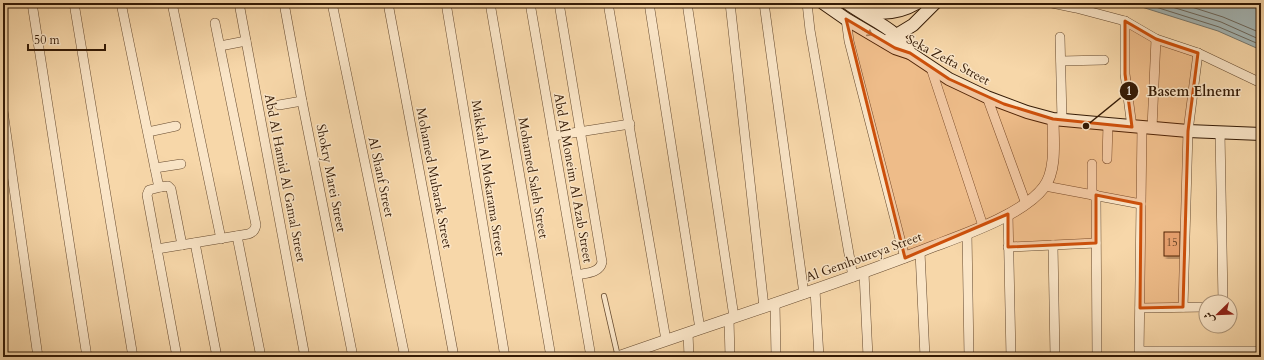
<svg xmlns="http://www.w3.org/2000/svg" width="1264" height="360" viewBox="0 0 1264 360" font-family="Cardo,Amiri,serif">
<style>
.water{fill:#a4b6b5;stroke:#77786f}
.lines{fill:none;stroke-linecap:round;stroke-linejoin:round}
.shore{stroke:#6c685d;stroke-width:1}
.building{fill:#ebb386;stroke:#341a05;filter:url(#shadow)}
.service-casing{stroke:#65492e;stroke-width:6}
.minor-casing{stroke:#65492e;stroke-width:10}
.tertiary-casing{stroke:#65492e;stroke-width:12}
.secondary-casing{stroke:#341a05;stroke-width:14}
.service{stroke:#fae5c7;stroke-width:4.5}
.minor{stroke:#fae5c7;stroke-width:9}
.tertiary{stroke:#fae5c7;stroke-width:11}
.secondary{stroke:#fae5c7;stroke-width:12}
.oneway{stroke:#a18a70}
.marked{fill:#cd500b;fill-opacity:0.2;stroke:#cd500b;stroke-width:3;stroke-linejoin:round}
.labels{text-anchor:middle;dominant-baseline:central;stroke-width:3;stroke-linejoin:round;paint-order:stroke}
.number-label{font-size:11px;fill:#624025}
.street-label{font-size:13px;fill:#341a05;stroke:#fae5c7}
.leader{fill:none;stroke:#341a05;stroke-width:1.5}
.callout-dot{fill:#341a05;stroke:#fae5c7;stroke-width:1.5}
.mark-label{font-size:12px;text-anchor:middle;font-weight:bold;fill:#fff}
.callout-label{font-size:14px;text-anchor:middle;font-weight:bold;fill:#341a05;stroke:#fae5c7;stroke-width:3;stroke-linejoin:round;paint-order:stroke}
</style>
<defs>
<filter id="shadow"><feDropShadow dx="2.5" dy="4.5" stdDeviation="1" flood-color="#0004"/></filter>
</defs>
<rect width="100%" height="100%" fill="#f7d7a9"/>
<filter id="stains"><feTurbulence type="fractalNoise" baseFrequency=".005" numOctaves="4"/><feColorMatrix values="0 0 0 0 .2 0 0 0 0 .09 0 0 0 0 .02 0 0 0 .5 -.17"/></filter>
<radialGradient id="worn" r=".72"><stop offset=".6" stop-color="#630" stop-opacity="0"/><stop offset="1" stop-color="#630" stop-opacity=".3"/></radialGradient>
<polygon class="water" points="1129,3 1261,3 1261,50 1218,31"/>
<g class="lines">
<g class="shore">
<polyline points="1143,3 1219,27 1261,45"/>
<polyline points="1159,3 1221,22 1261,40"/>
<polyline points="1179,3 1223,17 1261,33"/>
</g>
</g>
<rect class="building" x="1164" y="232" width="16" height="24"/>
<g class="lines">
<defs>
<polyline id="service" points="604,296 618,357"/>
<g id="minor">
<polyline points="32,3 87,357"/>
<polyline points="74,3 133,357"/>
<polyline points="121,3 158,183 161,187 168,186 171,189 182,245"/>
<polyline points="172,3 221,239"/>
<polyline points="239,3 305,357"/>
<polyline points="284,3 302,101 353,357"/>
<polyline points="332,3 405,357"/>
<polyline points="388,3 454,357"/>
<polyline points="446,3 505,357"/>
<polyline points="490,3 551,357"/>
<polyline points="530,3 591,357"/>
<path d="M 559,3 L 602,262 C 600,273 586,273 577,275"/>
<polyline points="608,3 666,340"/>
<polyline points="649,3 700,329"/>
<polyline points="687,3 734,317"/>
<polyline points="730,3 764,307"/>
<polyline points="764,3 804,294"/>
<polyline points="807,3 810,30 853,277"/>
<polyline points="1052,3 1076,8 1125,21 1156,39 1198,53 1261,83"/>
<polyline points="846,19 849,41 905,258"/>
<polyline points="1125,21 1125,74 1132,127"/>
<polyline points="1060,37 1062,120"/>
<polyline points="220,46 246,41"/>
<polyline points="1061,61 1104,60"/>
<polyline points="931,68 983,226"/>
<polyline points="987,97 1026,204"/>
<polyline points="279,105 302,101"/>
<polyline points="3,111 38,357"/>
<polyline points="1152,128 1156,39"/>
<polyline points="148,132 176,126"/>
<polyline points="1220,132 1223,302"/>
<polyline points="553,136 630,124"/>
<polyline points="1107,159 1108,124"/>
<polyline points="155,168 181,164"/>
<polyline points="1045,186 1141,204"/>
<polyline points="161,187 149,190 147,195 177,357"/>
<polyline points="1092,195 1092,164"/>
<polyline points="1096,195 1097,357"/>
<polyline points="1008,214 1011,357"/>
<polyline points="967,233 969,357"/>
<polyline points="237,236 261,357"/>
<polyline points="195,243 217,357"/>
<polyline points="1053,245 1055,357"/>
<polyline points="1008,247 1096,243"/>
<path d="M 157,249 L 248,234 C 253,233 255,230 256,225 L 215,23"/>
<polyline points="920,252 925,357"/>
<polyline points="864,273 868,357"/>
<polyline points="815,290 819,357"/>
<polyline points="775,303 776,357"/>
<polyline points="1183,307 1188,131 1198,53"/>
<polyline points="1140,308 1206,307"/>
<polyline points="729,319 730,357"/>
<polyline points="688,333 689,357"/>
<polyline points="1140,351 1261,351"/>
<polyline points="1139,357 1142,127"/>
</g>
<path id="tertiary" d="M 618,357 C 723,320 830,287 934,246 C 966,234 1024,214 1044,187 C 1057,170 1053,139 1053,119"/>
<g id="secondary">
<polyline points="823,3 846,19 895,48 910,53 949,79 987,97 1027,112 1053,119 1108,124 1188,131 1261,134"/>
<path d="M 847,3 C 863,15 881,22 896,35 C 901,40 905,47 910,53"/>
<path d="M 863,10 C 882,15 900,13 917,3"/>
<polyline points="890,39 913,25 935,3"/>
</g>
</defs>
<use href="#service" class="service-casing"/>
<use href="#minor" class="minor-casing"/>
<use href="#tertiary" class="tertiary-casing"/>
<use href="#secondary" class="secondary-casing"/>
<use href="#service" class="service"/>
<use href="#minor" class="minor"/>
<use href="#tertiary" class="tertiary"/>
<use href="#secondary" class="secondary"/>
</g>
<defs><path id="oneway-shaft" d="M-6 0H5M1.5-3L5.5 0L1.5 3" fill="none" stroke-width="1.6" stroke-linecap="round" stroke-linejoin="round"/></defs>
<use class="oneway" href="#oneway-shaft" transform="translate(867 32) rotate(30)"/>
<path class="marked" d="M 846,19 L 895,48 L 910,53 L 949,79 L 1004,104 L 1053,119 L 1132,127 L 1125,74 L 1125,21 L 1156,39 L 1198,53 L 1188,131 L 1183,307 L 1140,308 L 1141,204 L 1096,195 L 1096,243 L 1008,247 L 1008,214 L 905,258 Z"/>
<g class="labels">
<g class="number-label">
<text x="1172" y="242">15</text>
</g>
<g class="street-label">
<text transform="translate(948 60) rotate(28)">Seka Zefta Street</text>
<text transform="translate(381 177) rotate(78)">Al Shanf Street</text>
<text transform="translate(285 178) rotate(79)">Abd Al Hamid Al Gamal Street</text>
<text transform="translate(331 178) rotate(79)">Shokry Marei Street</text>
<text transform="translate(434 178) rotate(79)">Mohamed Mubarak Street</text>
<text transform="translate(488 178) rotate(81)">Makkah Al Mokarama Street</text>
<text transform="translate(533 178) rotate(80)">Mohamed Saleh Street</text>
<text transform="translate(573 178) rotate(80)">Abd Al Moneim Al Azab Street</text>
<text transform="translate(864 257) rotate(-20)">Al Gemhoureya Street</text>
</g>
</g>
<path class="leader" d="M1086 126L1129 91"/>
<g class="callout-dot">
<circle cx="1086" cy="126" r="4"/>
<circle cx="1129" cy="91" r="10"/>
</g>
<g class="mark-label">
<text x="1129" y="95">1</text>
</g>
<g class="callout-label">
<text x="1194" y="96">Basem Elnemr</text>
</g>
<rect width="1264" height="360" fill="none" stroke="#f7d7a9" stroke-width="16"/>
<rect x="4" y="4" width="1256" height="352" fill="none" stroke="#341a05" stroke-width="2"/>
<rect x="8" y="8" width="1248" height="344" fill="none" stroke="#341a05"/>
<g transform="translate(1218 314) rotate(247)"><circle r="19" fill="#fae5c7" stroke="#ab9479"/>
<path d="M0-3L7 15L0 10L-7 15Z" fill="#8f2418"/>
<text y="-6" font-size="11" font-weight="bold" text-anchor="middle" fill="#341a05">ش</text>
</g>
<path d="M28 44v6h77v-6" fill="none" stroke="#341a05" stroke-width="2"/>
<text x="34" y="44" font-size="12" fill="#341a05" stroke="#fae5c7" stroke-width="3" paint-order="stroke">50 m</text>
<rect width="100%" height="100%" filter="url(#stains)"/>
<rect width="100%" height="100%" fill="url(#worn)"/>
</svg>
